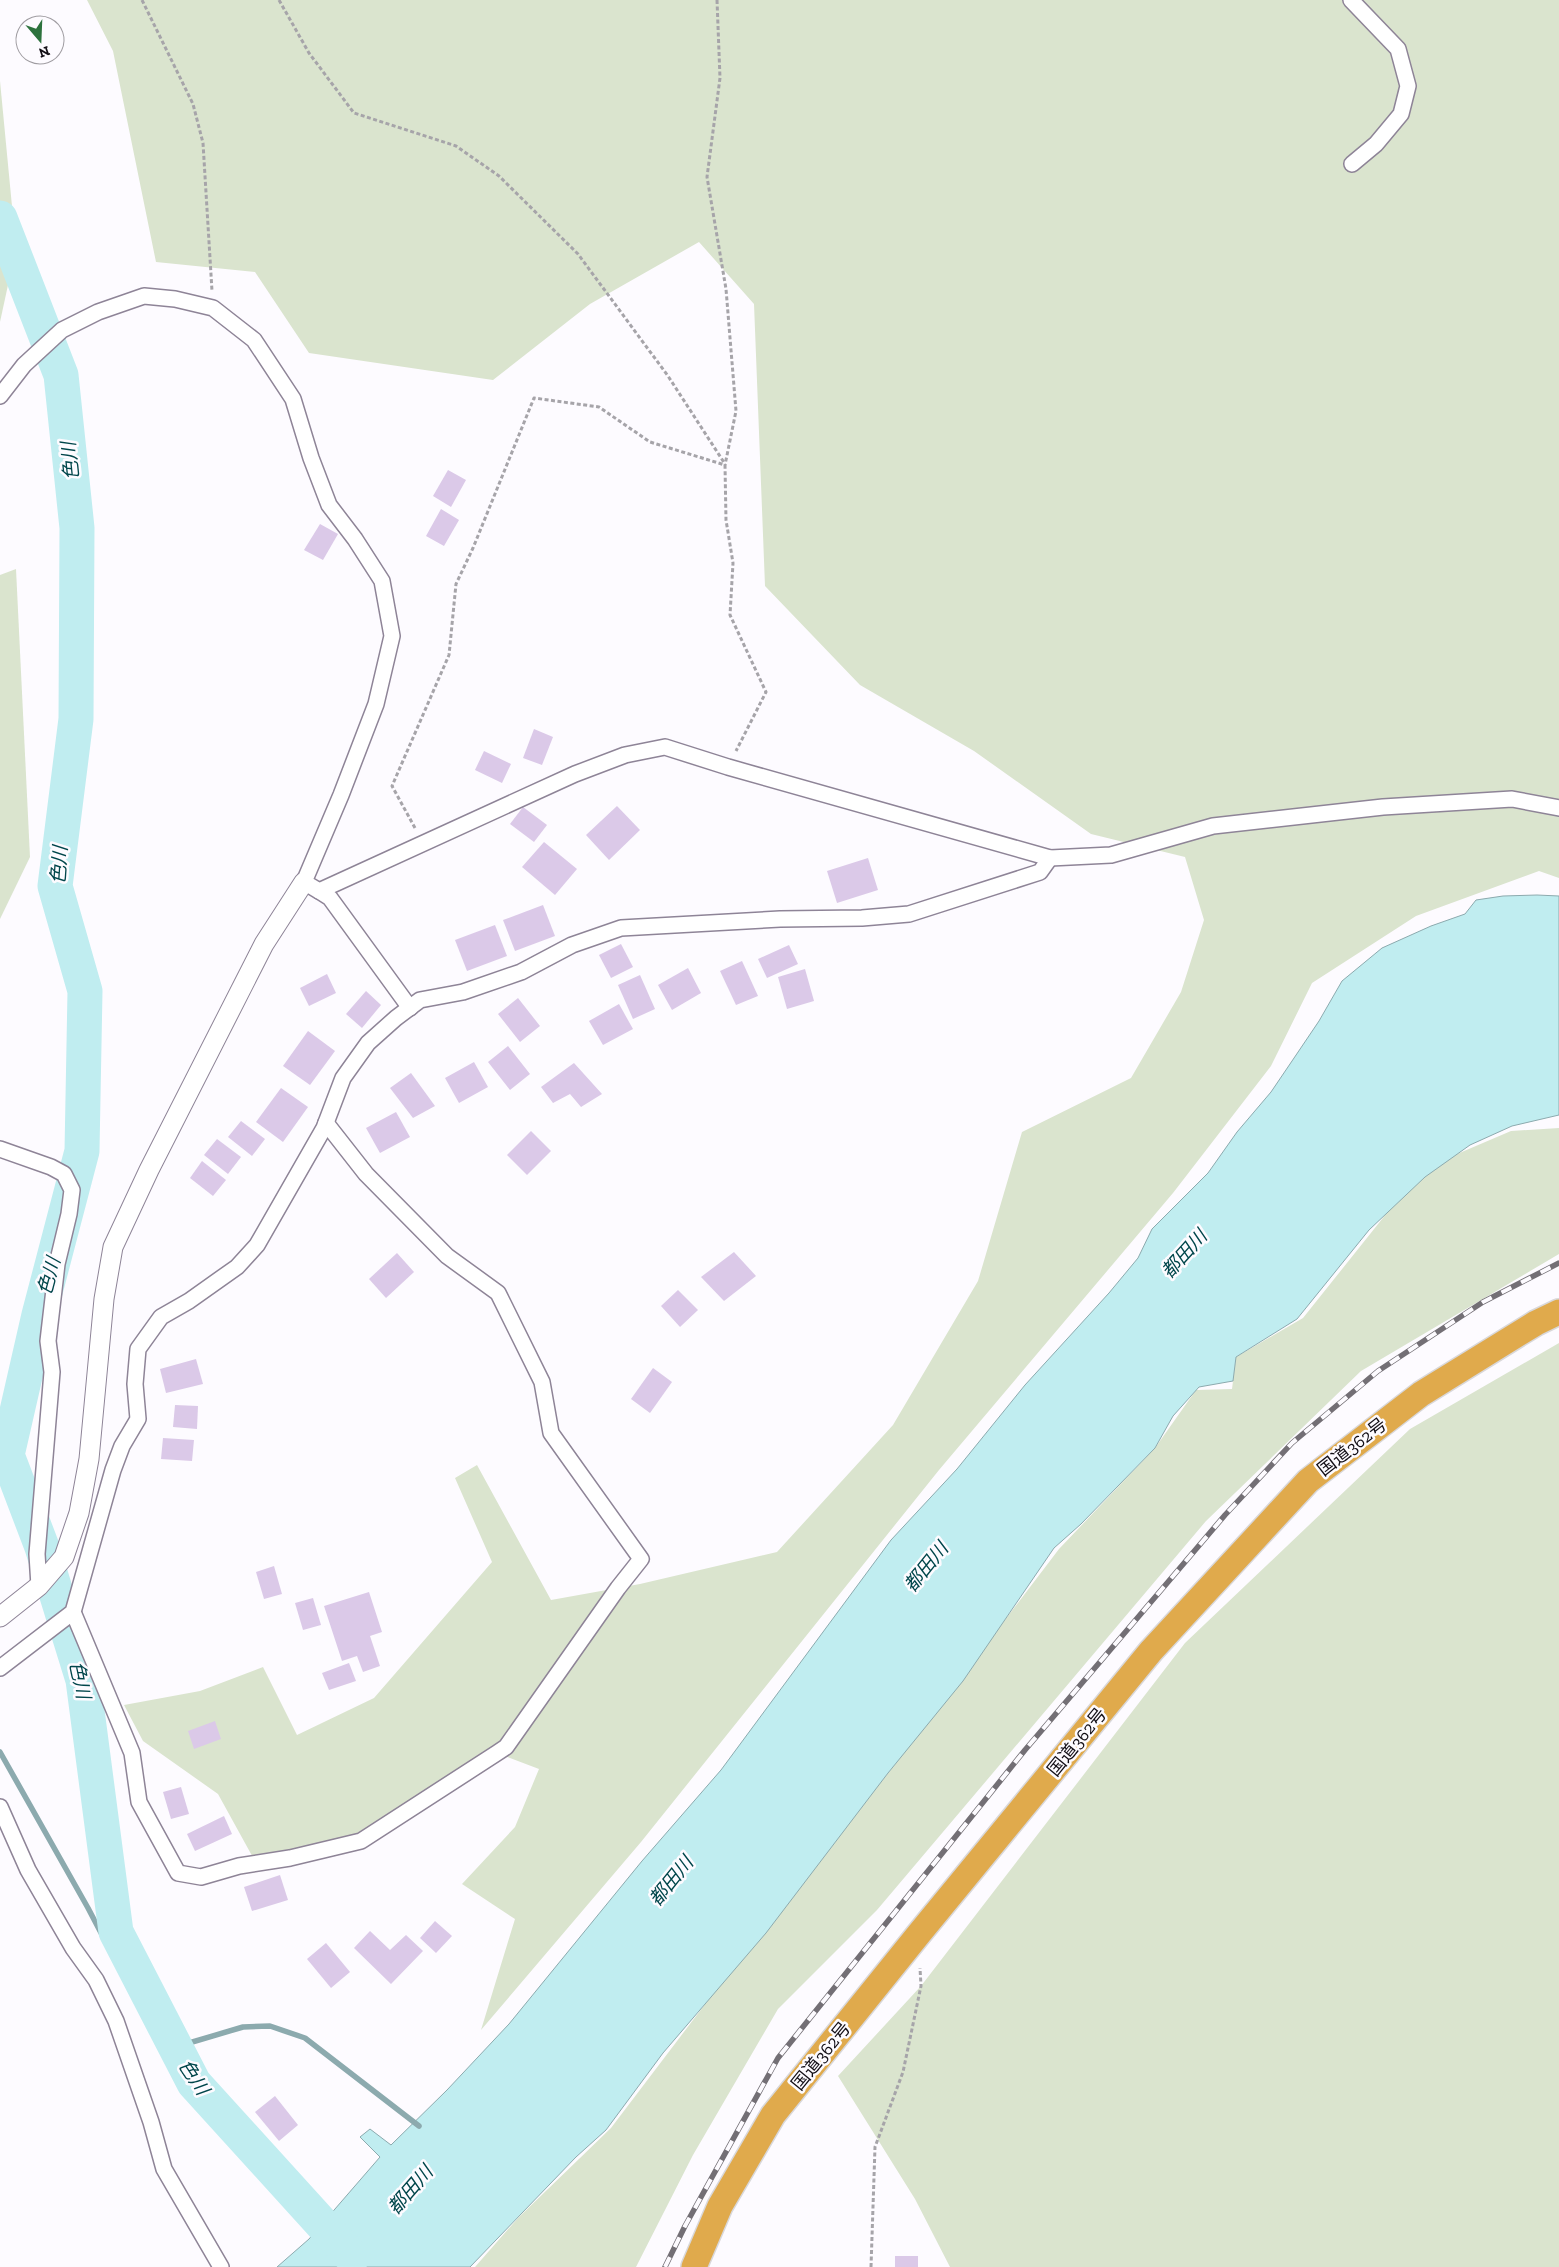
<svg xmlns="http://www.w3.org/2000/svg" width="1559" height="2267" viewBox="0 0 1559 2267" font-family="'Zilla Slab','Noto Sans JP',serif">
<style>
.green{fill:#dae4ce}
.water{fill:#c0edf0;stroke:#8caaae}
.lines{fill:none;stroke-linecap:round;stroke-linejoin:round}
.stream{stroke:#8caaae;stroke-width:5.5}
.river{stroke:#c0edf0;stroke-width:35}
.building{fill:#dbc9e8}
.minor-casing{stroke:#8e8497;stroke-width:18}
.tertiary-casing{stroke:#8e8497;stroke-width:21}
.trunk-casing{stroke:#d9d8da;stroke-width:28}
.path{stroke:#a6a4a9;stroke-width:3;stroke-dasharray:4 2.5;stroke-linecap:butt}
.minor{stroke:#fff;stroke-width:15}
.tertiary{stroke:#fff;stroke-width:19}
.trunk{stroke:#e0aa4c;stroke-width:25}
.rail-casing{stroke:#736f75;stroke-width:5.5}
.rail{stroke:#fdfbff;stroke-width:4;stroke-dasharray:11;stroke-linecap:butt}
.labels{text-anchor:middle;dominant-baseline:central;stroke-width:5;stroke-linejoin:round;paint-order:stroke}
.street-label{font-size:18px;fill:#120e15;stroke:#fdfbff}
.water-label{font-size:19px;font-style:italic;fill:#00464b;stroke:#fdfbff}
</style>
<rect width="100%" height="100%" fill="#fdfbff"/>
<g class="green">
<polygon points="87,0 1559,0 1559,878 1539,871 1416,916 1312,983 1271,1066 1173,1193 939,1470 641,1842 481,2030 515,1919 462,1884 515,1827 539,1769 497,1753 352,1843 256,1863 218,1794 143,1741 124,1705 200,1691 263,1667 297,1735 374,1698 492,1562 455,1478 477,1465 551,1600 640,1584 777,1552 893,1425 978,1281 1022,1132 1131,1078 1181,992 1204,920 1185,857 1091,834 974,751 860,685 765,586 754,304 699,242 590,304 493,380 309,353 255,272 156,262 113,51"/>
<polygon points="0,81 16,248 0,322"/>
<polygon points="16,569 30,857 0,919 0,575"/>
<polygon points="1559,1128 1559,1254 1361,1371 1206,1521 877,1910 778,2009 693,2155 636,2267 475,2267 518,2218 611,2128 712,1995 892,1768 1059,1549 1155,1448 1196,1390 1232,1389 1236,1357 1303,1318 1422,1169 1511,1131"/>
<polygon points="1559,1343 1559,2267 950,2267 915,2199 838,2076 921,1986 1185,1643 1410,1429"/>
</g>
<polygon class="water" points="1537,895 1559,896 1559,1115 1512,1126 1470,1145 1425,1177 1369,1230 1297,1319 1236,1357 1233,1381 1199,1387 1173,1416 1155,1448 1081,1524 1054,1548 963,1681 888,1773 766,1933 663,2053 606,2130 576,2157 470,2267 277,2267 309,2239 380,2157 360,2137 370,2129 391,2145 447,2090 509,2024 642,1861 721,1770 891,1540 957,1469 1025,1385 1109,1293 1138,1258 1152,1229 1208,1173 1237,1132 1271,1092 1292,1061 1319,1021 1342,981 1382,948 1431,926 1465,914 1476,900 1503,896"/>
<g class="lines">
<polyline class="stream" points="0,1752 88,1908 155,2036 172,2048 243,2027 270,2026 305,2038 419,2126"/>
<polyline class="river" points="0,218 61,375 77,528 76,719 55,886 85,991 82,1151 39,1315 7,1455 42,1547 83,1680 116,1932 194,2083 352,2257"/>
</g>
<g class="building">
<polygon points="448,470 466,480 451,507 433,496"/>
<polygon points="441,509 459,520 444,546 426,536"/>
<polygon points="320,524 338,534 323,560 304,550"/>
<polygon points="534,729 553,737 542,765 523,758"/>
<polygon points="484,751 511,764 502,783 475,770"/>
<polygon points="617,806 640,830 609,860 586,835"/>
<polygon points="523,807 547,825 534,842 510,824"/>
<polygon points="544,842 577,869 555,895 522,867"/>
<polygon points="868,858 878,890 837,903 827,871"/>
<polygon points="543,905 555,936 515,951 503,920"/>
<polygon points="495,925 507,956 467,971 455,940"/>
<polygon points="621,944 633,967 611,978 599,955"/>
<polygon points="789,945 798,964 767,978 758,959"/>
<polygon points="742,961 758,996 736,1005 720,971"/>
<polygon points="688,968 701,993 672,1010 658,985"/>
<polygon points="805,969 814,1001 787,1009 778,977"/>
<polygon points="327,974 336,993 309,1006 300,988"/>
<polygon points="640,975 655,1009 633,1019 618,985"/>
<polygon points="366,991 381,1005 362,1028 346,1014"/>
<polygon points="518,998 540,1026 520,1042 498,1014"/>
<polygon points="619,1004 633,1029 603,1045 589,1021"/>
<polygon points="308,1031 335,1051 310,1085 283,1066"/>
<polygon points="508,1046 530,1074 510,1090 488,1062"/>
<polygon points="474,1062 488,1087 459,1103 445,1078"/>
<polygon points="574,1063 602,1094 581,1107 570,1094 553,1103 541,1087"/>
<polygon points="411,1073 435,1106 413,1118 390,1088"/>
<polygon points="281,1088 308,1107 283,1142 256,1122"/>
<polygon points="396,1112 410,1137 380,1153 366,1128"/>
<polygon points="241,1121 265,1139 252,1156 228,1137"/>
<polygon points="531,1131 551,1151 527,1175 507,1155"/>
<polygon points="217,1139 241,1157 228,1174 204,1155"/>
<polygon points="202,1161 226,1180 213,1196 190,1178"/>
<polygon points="734,1252 756,1276 724,1301 701,1277"/>
<polygon points="397,1253 414,1272 386,1298 369,1279"/>
<polygon points="678,1290 698,1310 680,1327 661,1306"/>
<polygon points="196,1359 203,1384 166,1393 160,1369"/>
<polygon points="653,1368 672,1382 650,1413 631,1399"/>
<polygon points="175,1405 198,1406 197,1429 173,1427"/>
<polygon points="163,1438 194,1440 192,1461 161,1459"/>
<polygon points="274,1566 282,1594 264,1599 256,1572"/>
<polygon points="369,1592 382,1632 370,1636 380,1666 363,1672 357,1656 342,1661 324,1606"/>
<polygon points="313,1598 321,1625 303,1630 295,1603"/>
<polygon points="349,1663 356,1681 329,1690 322,1673"/>
<polygon points="215,1721 221,1739 194,1749 188,1731"/>
<polygon points="181,1787 189,1814 171,1819 163,1792"/>
<polygon points="224,1816 232,1834 195,1851 187,1834"/>
<polygon points="280,1875 288,1900 252,1911 244,1887"/>
<polygon points="435,1921 452,1936 436,1953 420,1938"/>
<polygon points="370,1931 390,1950 406,1935 423,1951 391,1984 354,1948"/>
<polygon points="326,1943 350,1972 331,1988 307,1959"/>
<polygon points="275,2096 298,2125 279,2141 255,2112"/>
<rect x="895" y="2256" width="23" height="11"/>
</g>
<g class="lines">
<defs>
<g id="minor">
<polyline points="1351,0 1398,49 1408,86 1401,114 1376,144 1352,164"/>
<polyline points="0,396 24,365 62,330 98,312 144,296 175,299 213,308 254,340 293,399 311,458 329,505 355,539 382,581 392,636 376,704 341,795 304,882 319,891 575,774 625,755 665,747 728,767 1050,858 1111,855 1213,826 1383,807 1512,799 1559,808"/>
<polyline points="319,891 330,898 410,1008"/>
<polyline points="0,1149 51,1167 64,1174 72,1190 69,1214 57,1264 48,1341 52,1372 37,1554 39,1586"/>
<polyline points="73,1612 132,1753 139,1802 178,1873 201,1877 239,1866 290,1858 361,1841 497,1753 506,1747 618,1588 641,1559 551,1433 542,1382 498,1293 447,1256 366,1174 326,1123"/>
<polyline points="0,1668 73,1612 113,1470 122,1446 138,1419 135,1384 138,1349 161,1317 189,1301 237,1267 257,1245 324,1128 343,1078 368,1043 396,1018 420,1000 463,992 521,972 572,945 621,928 780,919 862,918 909,914 1040,872 1050,858"/>
<polyline points="0,1807 28,1870 73,1948 96,1980 116,2021 151,2122 164,2169 221,2267"/>
</g>
<polyline id="tertiary" points="0,1617 39,1586 64,1557 79,1513 89,1459 104,1299 113,1247 149,1170 264,944 304,882"/>
<polyline id="trunk" points="694,2267 720,2206 773,2115 918,1935 1151,1651 1308,1481 1421,1394 1536,1323 1559,1312"/>
</defs>
<use href="#minor" class="minor-casing"/>
<use href="#tertiary" class="tertiary-casing"/>
<use href="#trunk" class="trunk-casing"/>
<g class="path">
<polyline points="142,0 193,104 203,143 212,291"/>
<polyline points="279,0 309,53 354,113 456,146 499,176 578,254 668,376 725,464"/>
<polyline points="717,0 720,78 707,177 726,289 736,411 725,465"/>
<polyline points="415,828 392,786 449,655 456,584 473,548 534,398 599,407 650,442 725,465 726,520 733,563 730,615 766,692 736,751"/>
<polyline points="871,2267 875,2147 903,2072 921,1986 920,1968"/>
</g>
<use href="#minor" class="minor"/>
<use href="#tertiary" class="tertiary"/>
<use href="#trunk" class="trunk"/>
<defs>
<polyline id="rail" points="665,2267 685,2226 778,2058 1025,1750 1225,1515 1292,1443 1378,1371 1483,1302 1559,1263"/>
</defs>
<use href="#rail" class="rail-casing"/>
<use href="#rail" class="rail"/>
</g>
<g class="labels">
<g class="street-label">
<text transform="translate(1352 1447) rotate(-38)">国道362号</text>
<text transform="translate(1077 1742) rotate(-51)">国道362号</text>
<text transform="translate(821 2056) rotate(-51)">国道362号</text>
</g>
<g class="water-label">
<text transform="translate(70 461) rotate(-96)">色川</text>
<text transform="translate(59 865) rotate(-86)">色川</text>
<text transform="translate(1184 1254) rotate(-48)">都田川</text>
<text transform="translate(49 1276) rotate(-75)">色川</text>
<text transform="translate(926 1567) rotate(-51)">都田川</text>
<text transform="translate(80 1680) rotate(78)">色川</text>
<text transform="translate(671 1881) rotate(-51)">都田川</text>
<text transform="translate(194 2077) rotate(56)">色川</text>
<text transform="translate(410 2190) rotate(-49)">都田川</text>
</g>
</g>
<g transform="translate(40 40) rotate(161)"><circle r="24" fill="#fdfbff" stroke="#9f9ca1"/>
<path d="M0-4L9 19L0 12L-9 19Z" fill="#2d723d"/>
<text y="-8" font-size="14" font-weight="bold" text-anchor="middle" fill="#120e15">N</text>
</g>
</svg>
